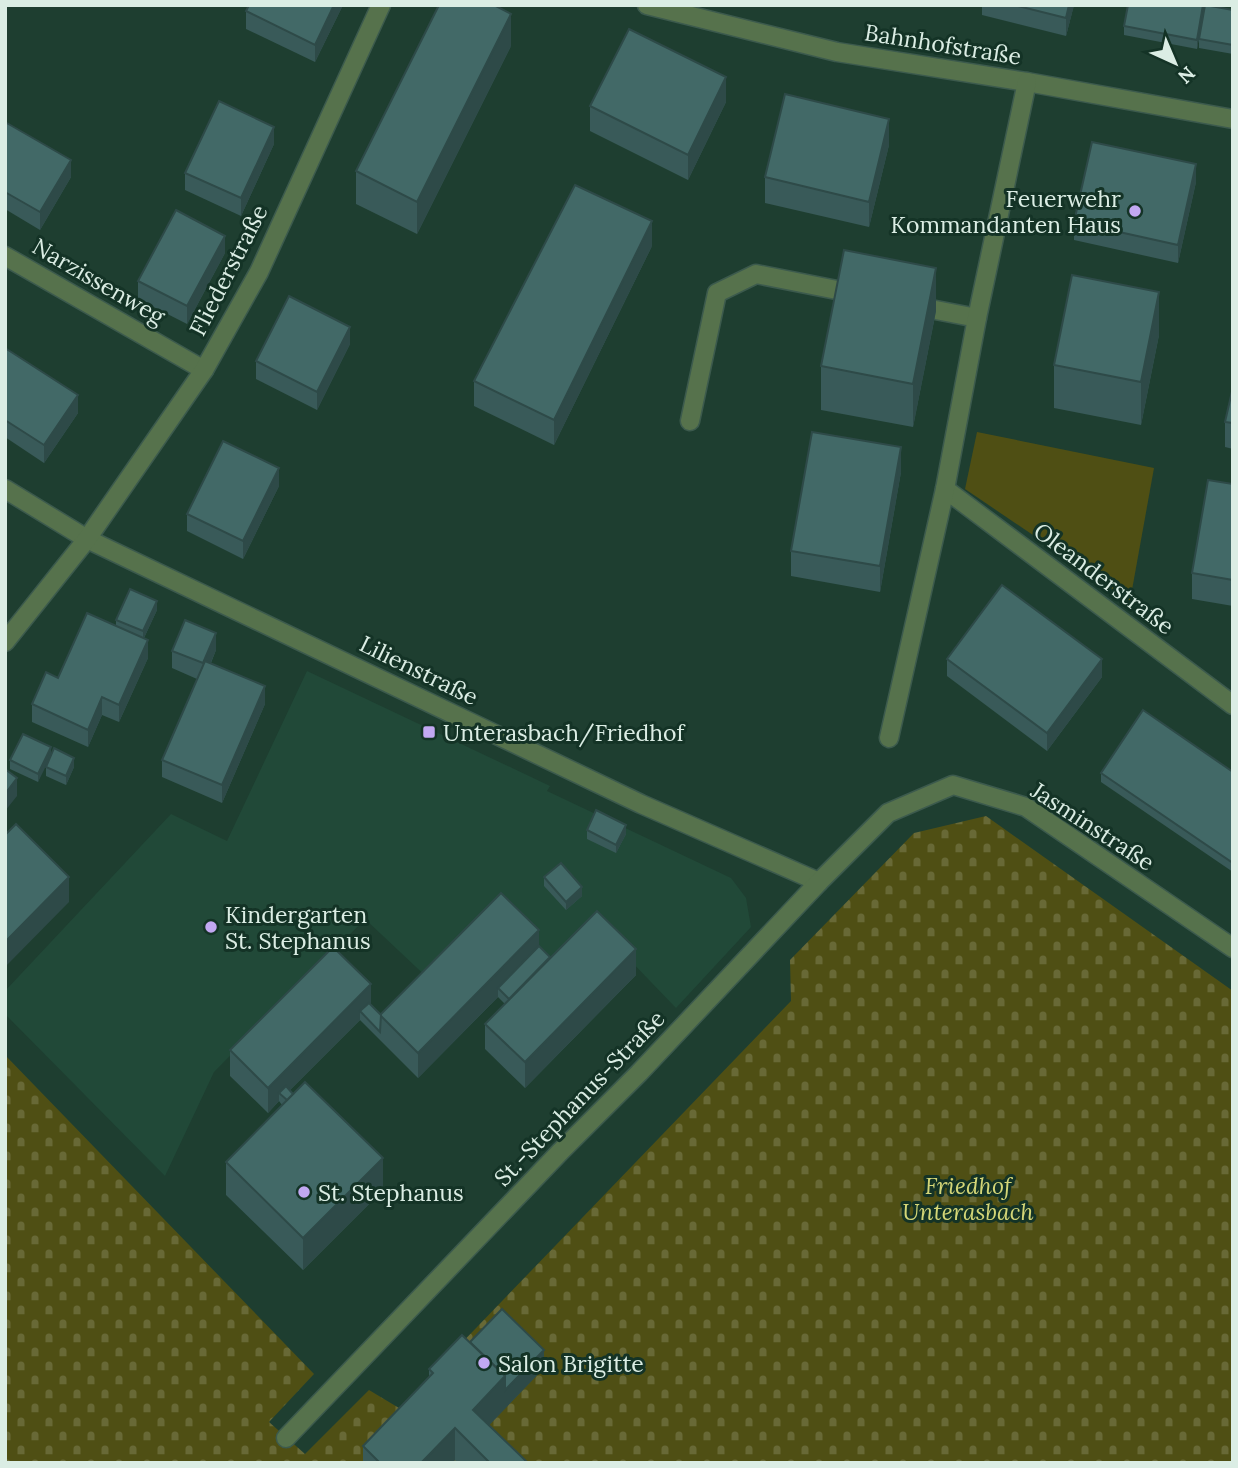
<svg xmlns="http://www.w3.org/2000/svg" width="1238" height="1468" viewBox="0 0 1238 1468" font-family="Lora,serif">
<style>
.built{fill:#214938}
.cemetery{fill:url(#cemetery-stones)}
.park{fill:#4f4f14}
.lines{fill:none;stroke-linecap:round;stroke-linejoin:round}
.minor-casing{stroke:#3c5a4d;stroke-width:21}
.minor{stroke:#56724c;stroke-width:18}
.wall{fill:#395a59}
.shaded-wall{fill:#2e4a48}
.building{fill:#426967;stroke:#2e4a48;stroke-width:2}
.poi-dot{fill:#c2a8f2;stroke:#143326;stroke-width:2.5}
.labels{text-anchor:middle;dominant-baseline:central;stroke-width:6;stroke-linejoin:round;paint-order:stroke}
.street-label{font-size:23px;fill:#dbede4;stroke:#143326}
.poi-label{font-size:23px;fill:#dbede4;stroke:#143326;text-anchor:start}
.park-label{font-size:23px;font-style:italic;fill:#d4d677;stroke:#143326}
</style>
<defs>
<pattern id="cemetery-stones" width="16" height="16" patternUnits="userSpaceOnUse" patternTransform="scale(1.75)"><rect width="16" height="16" fill="#4f4f14"/><path d="M2 7V4a2 2 0 0 1 4 0v3zM10 15v-3a2 2 0 0 1 4 0v3z" fill="#686936"/></pattern>
</defs>
<rect width="100%" height="100%" fill="#1e3e30"/>
<polygon class="built" points="307,671 550,786 547,791 731,878 746,898 751,927 676,1008 600,929 556,971 433,983 365,919 214,1072 165,1176 5,1014 5,991 171,814 227,841"/>
<polygon class="cemetery" points="986,816 1233,991 1233,1463 5,1463 5,1055 314,1374 269,1422 305,1454 369,1390 399,1408 791,1001 790,960 914,833"/>
<polygon class="park" points="977,432 1154,468 1130,601 965,489"/>
<g class="lines">
<defs>
<g id="minor">
<polyline points="647,5 837,52 1027,82 1233,119"/>
<polyline points="5,256 204,370"/>
<polyline points="915,306 977,318"/>
<polyline points="690,421 717,293 756,274 857,294"/>
<polyline points="5,489 87,539 641,804 819,882"/>
<polyline points="945,489 1233,705"/>
<polyline points="5,642 87,539 204,370 259,272 381,5"/>
<polyline points="889,738 945,489 977,318 1027,82"/>
<polyline points="286,1438 560,1152 639,1073 819,882 888,813 953,785 1026,807 1233,948"/>
</g>
</defs>
<use href="#minor" class="minor-casing"/>
<use href="#minor" class="minor"/>
</g>
<g class="wall">
<polygon points="343,5 315,62 246,29 246,11"/>
<polygon points="982,5 1074,5 1066,36 982,15"/>
<polygon points="1205,5 1197,49 1124,35 1124,26"/>
<polygon points="1233,10 1233,54 1199,48 1199,39"/>
<polygon points="511,46 417,234 356,204 356,171"/>
<polygon points="726,102 688,180 590,131 590,106"/>
<polygon points="5,122 71,177 40,230 5,209"/>
<polygon points="274,144 241,216 185,190 185,173"/>
<polygon points="889,145 869,227 765,203 765,177"/>
<polygon points="1196,182 1178,263 1074,240 1074,222"/>
<polygon points="652,246 554,445 474,406 474,381"/>
<polygon points="225,253 187,324 138,299 138,281"/>
<polygon points="936,311 913,427 821,410 821,366"/>
<polygon points="1159,335 1141,425 1054,408 1054,365"/>
<polygon points="350,344 317,410 256,379 256,361"/>
<polygon points="5,348 78,413 44,463 5,437"/>
<polygon points="1233,387 1233,449 1225,447 1225,422"/>
<polygon points="901,472 880,592 791,576 791,551"/>
<polygon points="1233,484 1233,606 1192,599 1192,573"/>
<polygon points="279,486 243,559 187,531 187,514"/>
<polygon points="157,610 144,638 148,658 119,722 102,715 88,747 32,722 32,704 58,678 116,626 116,620"/>
<polygon points="216,650 211,663 265,704 222,803 162,777 162,760 197,679 172,668 172,651"/>
<polygon points="947,659 1102,677 1047,751 947,676"/>
<polygon points="51,747 38,782 10,769 10,760"/>
<polygon points="46,767 74,767 66,785 46,776"/>
<polygon points="1233,772 1233,872 1101,782 1101,773"/>
<polygon points="587,830 626,834 616,853 587,839"/>
<polygon points="544,877 582,896 566,910 544,886"/>
<polygon points="539,946 550,957 636,975 525,1088 485,1049 485,1024 505,1004 498,997 418,1078 360,1020 290,1090 383,1190 303,1270 226,1195 226,1162 282,1105 279,1101 268,1113 230,1076 230,1050 371,1005 381,1015"/>
<polygon points="470,1342 544,1368 489,1425 528,1463 457,1463 455,1460 452,1463 363,1463 363,1446 429,1377 429,1369"/>
</g>
<g class="shaded-wall">
<polygon points="334,5 343,5 315,62 315,45"/>
<polygon points="1069,5 1074,5 1066,36 1066,18"/>
<polygon points="1203,5 1205,5 1197,49 1197,40"/>
<polygon points="511,14 511,46 417,234 417,202"/>
<polygon points="726,77 726,102 688,180 688,155"/>
<polygon points="889,119 889,145 869,227 869,202"/>
<polygon points="274,127 274,144 241,216 241,198"/>
<polygon points="71,160 71,177 40,230 40,212"/>
<polygon points="1196,164 1196,182 1178,263 1178,245"/>
<polygon points="652,221 652,246 554,445 554,420"/>
<polygon points="225,236 225,253 187,324 187,306"/>
<polygon points="936,268 936,311 913,427 913,384"/>
<polygon points="1159,292 1159,335 1141,425 1141,382"/>
<polygon points="350,327 350,344 317,410 317,392"/>
<polygon points="78,395 78,413 44,463 44,445"/>
<polygon points="901,447 901,472 880,592 880,566"/>
<polygon points="279,468 279,486 243,559 243,541"/>
<polygon points="157,601 157,610 143,640 143,631"/>
<polygon points="216,633 216,650 203,681 203,663"/>
<polygon points="148,640 148,658 119,722 119,705"/>
<polygon points="1102,659 1102,677 1047,751 1047,733"/>
<polygon points="265,686 265,704 222,803 222,785"/>
<polygon points="102,697 102,715 88,747 88,730"/>
<polygon points="51,747 51,756 38,782 38,774"/>
<polygon points="74,758 74,767 66,785 66,776"/>
<polygon points="17,778 17,796 5,811 5,794"/>
<polygon points="626,825 626,834 616,853 616,845"/>
<polygon points="69,877 69,902 5,967 5,942"/>
<polygon points="582,887 582,896 566,910 566,902"/>
<polygon points="539,930 539,955 498,988 498,997 418,1078 418,1053"/>
<polygon points="636,949 636,975 525,1088 525,1062"/>
<polygon points="371,984 371,1009 360,1011 360,1020 283,1097 279,1093 279,1101 268,1113 268,1088"/>
<polygon points="383,1158 383,1190 303,1270 303,1238"/>
<polygon points="544,1350 544,1368 473,1442 473,1410 505,1376"/>
<polygon points="455,1428 455,1460 452,1463 421,1463"/>
</g>
<g class="building">
<polygon points="249,5 334,5 315,45 246,11"/>
<polygon points="439,5 494,5 511,14 417,202 356,171"/>
<polygon points="1014,5 1069,5 1066,18"/>
<polygon points="1128,5 1203,5 1197,40 1124,26"/>
<polygon points="1205,5 1233,10 1233,45 1199,39"/>
<polygon points="629,29 726,77 688,155 590,106"/>
<polygon points="785,94 889,119 869,202 765,177"/>
<polygon points="219,101 274,127 241,198 185,173"/>
<polygon points="5,122 71,160 40,212 5,192"/>
<polygon points="1092,142 1196,164 1178,245 1074,222"/>
<polygon points="575,185 652,221 554,420 474,381"/>
<polygon points="176,210 225,236 187,306 138,281"/>
<polygon points="844,250 936,268 913,384 821,366"/>
<polygon points="1072,275 1159,292 1141,382 1054,365"/>
<polygon points="289,296 350,327 317,392 256,361"/>
<polygon points="5,348 78,395 44,445 5,420"/>
<polygon points="1233,387 1233,423 1225,422"/>
<polygon points="812,432 901,447 880,566 791,551"/>
<polygon points="223,441 279,468 243,541 187,514"/>
<polygon points="1208,480 1233,484 1233,580 1192,573"/>
<polygon points="1002,585 1102,659 1047,733 947,659"/>
<polygon points="130,589 157,601 143,631 116,620"/>
<polygon points="87,613 148,640 119,705 102,697 88,730 32,704 46,672 58,678"/>
<polygon points="185,620 216,633 203,663 172,651"/>
<polygon points="205,661 265,686 222,785 162,760"/>
<polygon points="1143,710 1233,772 1233,863 1101,773"/>
<polygon points="23,734 51,747 38,774 10,760"/>
<polygon points="54,748 74,758 66,776 46,767"/>
<polygon points="5,769 17,778 5,794"/>
<polygon points="596,810 626,825 616,845 587,830"/>
<polygon points="16,824 69,877 5,942 5,835"/>
<polygon points="561,863 582,887 566,902 544,877"/>
<polygon points="501,893 539,930 418,1053 380,1015"/>
<polygon points="597,911 636,949 525,1062 485,1024"/>
<polygon points="539,946 550,957 509,999 498,988"/>
<polygon points="333,947 371,984 268,1088 230,1050"/>
<polygon points="369,1003 381,1015 380,1032 360,1011"/>
<polygon points="305,1082 383,1158 303,1238 226,1162"/>
<polygon points="286,1086 293,1094 287,1100 279,1093"/>
<polygon points="502,1309 544,1350 505,1390 505,1376 470,1342"/>
<polygon points="462,1335 505,1376 473,1410 528,1463 490,1463 455,1428 421,1463 380,1463 363,1446 433,1373 429,1369"/>
</g>
<g class="poi-dot">
<circle cx="1135" cy="211" r="7"/>
<rect x="422" y="725" width="14" height="14" rx="3.5"/>
<circle cx="211" cy="927" r="7"/>
<circle cx="304" cy="1192" r="7"/>
<circle cx="484" cy="1363" r="7"/>
</g>
<g class="labels">
<g class="street-label">
<text transform="translate(943 44) rotate(9)">Bahnhofstraße</text>
<text transform="translate(228 270) rotate(-63)">Fliederstraße</text>
<text transform="translate(99 281) rotate(30)">Narzissenweg</text>
<text transform="translate(1104 578) rotate(37)">Oleanderstraße</text>
<text transform="translate(419 670) rotate(26)">Lilienstraße</text>
<text transform="translate(1093 826) rotate(33)">Jasminstraße</text>
<text transform="translate(579 1098) rotate(-46)">St.-Stephanus-Straße</text>
</g>
<g class="poi-label">
<text x="1121" y="198" text-anchor="end">Feuerwehr<tspan x="1121" dy="26">Kommandanten Haus</tspan></text>
<text x="443" y="732">Unterasbach/Friedhof</text>
<text x="225" y="914">Kindergarten<tspan x="225" dy="26">St. Stephanus</tspan></text>
<text x="318" y="1192">St. Stephanus</text>
<text x="498" y="1363">Salon Brigitte</text>
</g>
<g class="park-label">
<text x="968" y="1185">Friedhof<tspan x="968" dy="26">Unterasbach</tspan></text>
</g>
</g>
<rect width="1238" height="1468" fill="none" stroke="#dbede4" stroke-width="14"/>
<g transform="translate(1175 63) rotate(136)" stroke="#143326" stroke-width="5" paint-order="stroke">
<path d="M0-5L12 26L0 18L-12 26Z" fill="#dbede4"/>
<text y="-10" font-size="19" font-weight="bold" text-anchor="middle" fill="#dbede4">N</text>
</g>
</svg>
